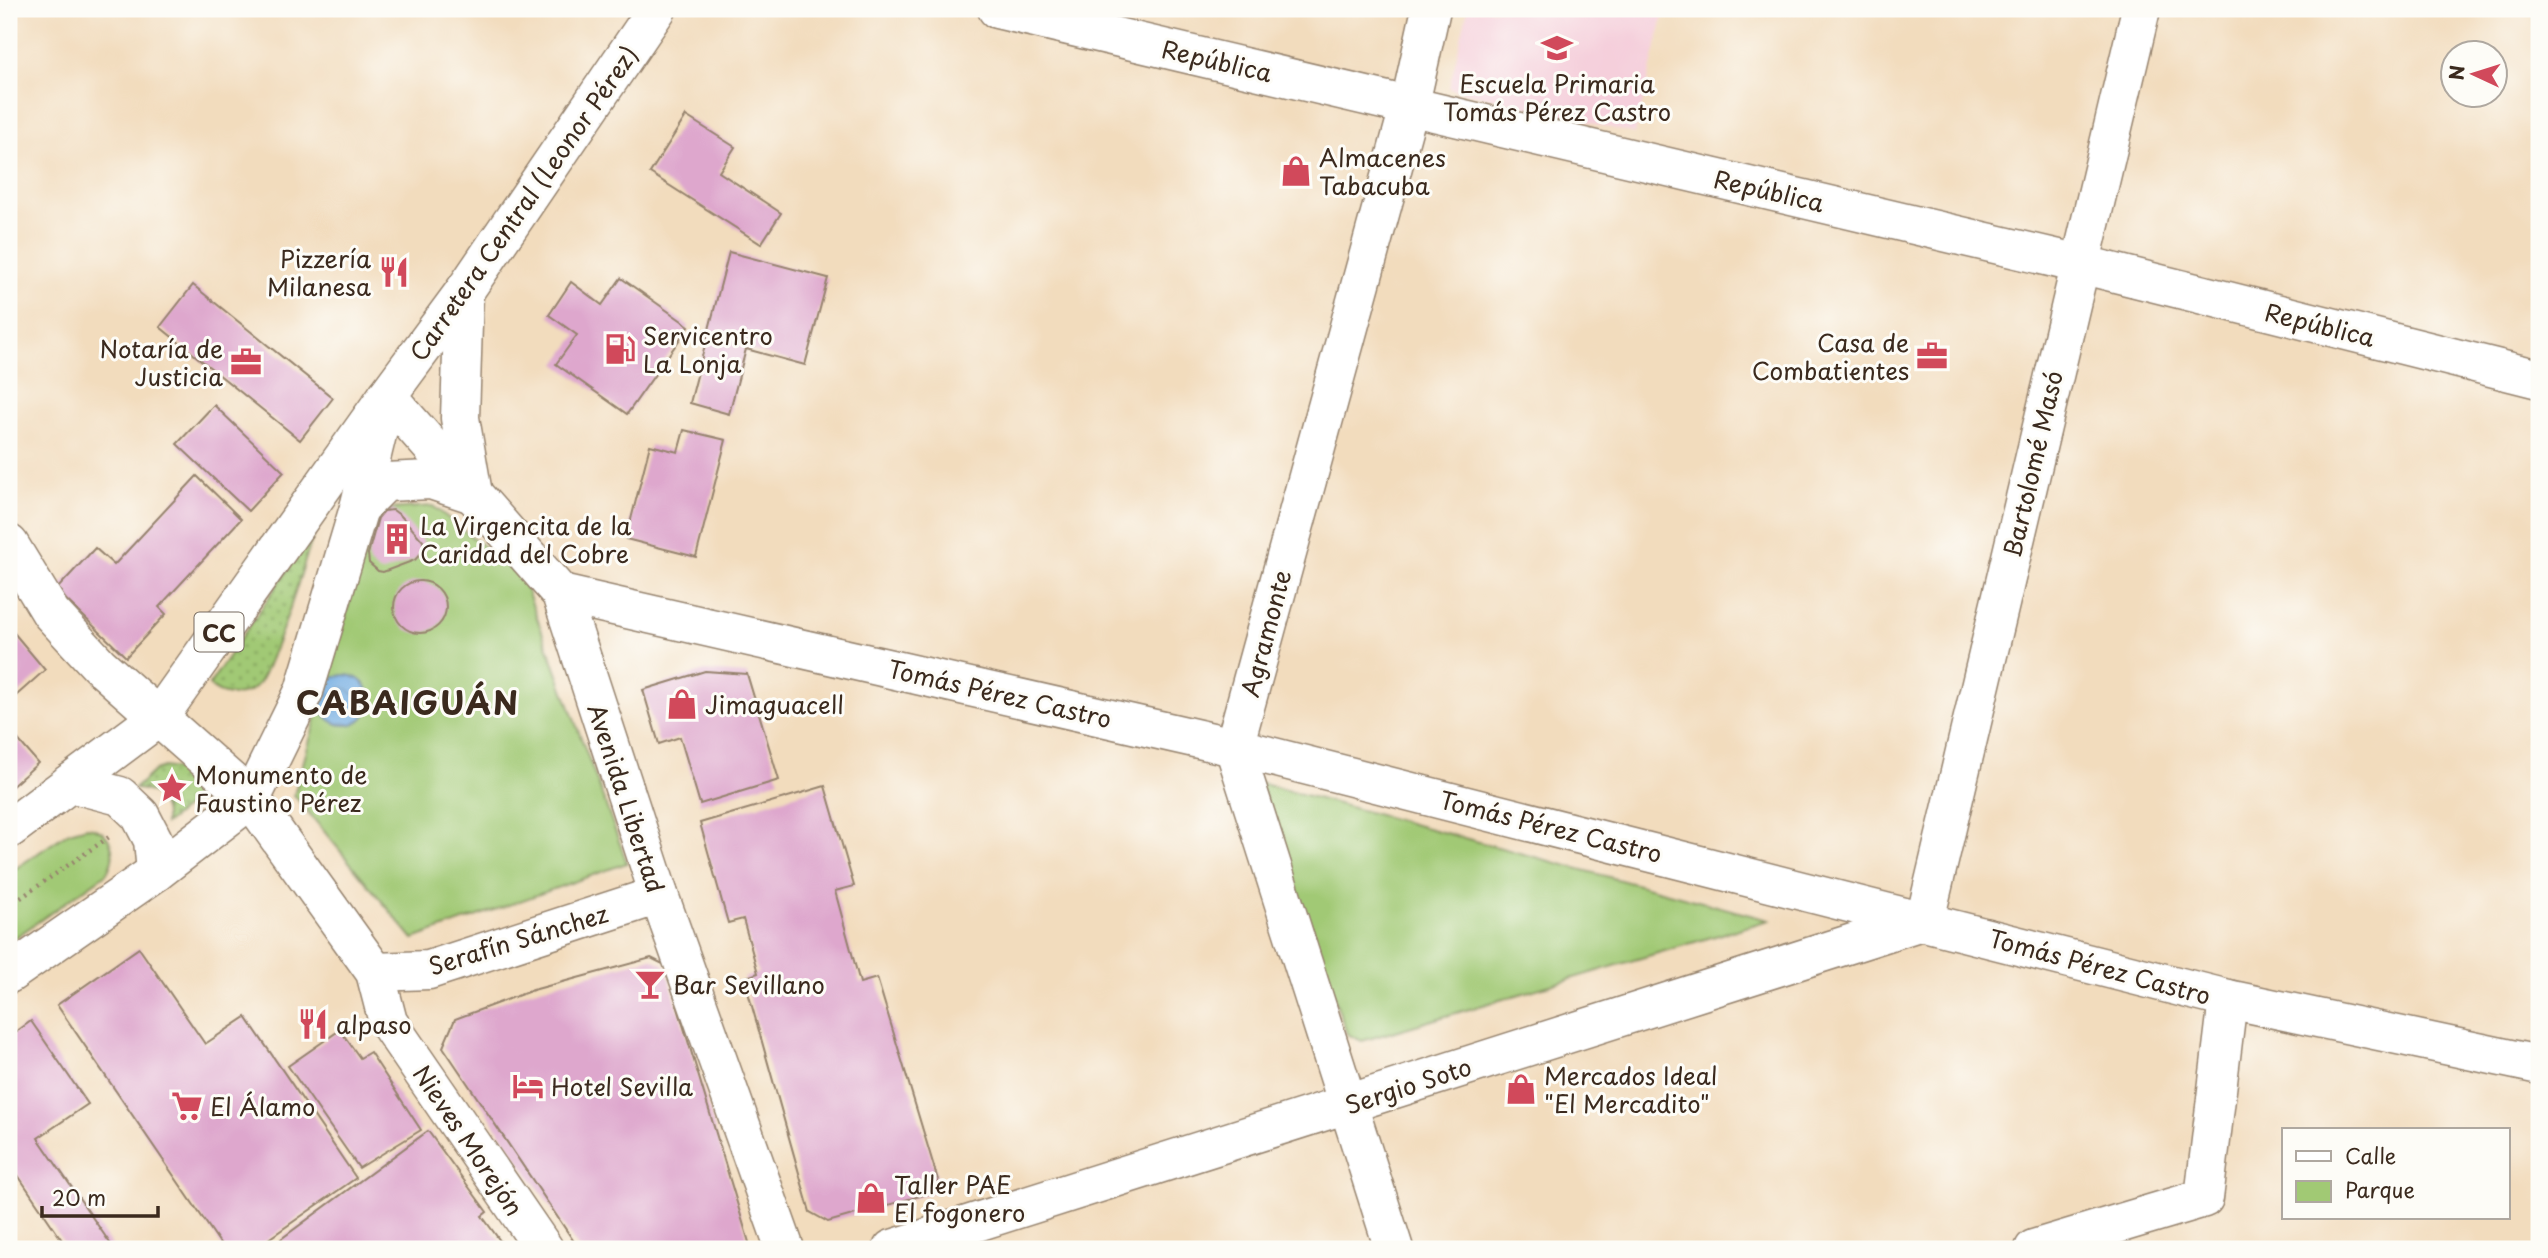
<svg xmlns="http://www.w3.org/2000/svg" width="2548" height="1258" viewBox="0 0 2548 1258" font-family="'Playpen Sans',sans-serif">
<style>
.built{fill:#f5cfdb}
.grass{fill:url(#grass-dots);stroke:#6e7a49;stroke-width:2}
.green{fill:#a1c974;stroke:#6e7a49;stroke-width:2}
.water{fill:url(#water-waves);stroke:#566b80;stroke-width:2}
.building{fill:#dea7cd}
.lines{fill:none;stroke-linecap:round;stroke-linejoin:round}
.minor-casing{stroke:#96836e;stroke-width:41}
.major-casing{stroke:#96836e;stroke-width:41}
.path{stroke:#96836e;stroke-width:4.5;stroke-dasharray:2 5;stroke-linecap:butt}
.minor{stroke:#fff;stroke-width:38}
.major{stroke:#fff;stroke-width:38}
.labels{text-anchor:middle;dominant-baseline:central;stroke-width:6;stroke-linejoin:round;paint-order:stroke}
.shield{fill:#fdfcf7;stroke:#75695f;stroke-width:2}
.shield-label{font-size:23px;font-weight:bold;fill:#3b2a1e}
.street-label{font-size:24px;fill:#3b2a1e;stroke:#fdfcf7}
.poi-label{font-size:24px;fill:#3b2a1e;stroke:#fdfcf7;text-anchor:start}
.district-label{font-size:32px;font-weight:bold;letter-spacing:2px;fill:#3b2a1e;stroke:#fdfcf7}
</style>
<defs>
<pattern id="grass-dots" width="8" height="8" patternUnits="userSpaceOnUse" patternTransform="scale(1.75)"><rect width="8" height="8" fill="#a1c974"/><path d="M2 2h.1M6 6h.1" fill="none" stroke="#84a35f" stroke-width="1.8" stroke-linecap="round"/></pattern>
<pattern id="water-waves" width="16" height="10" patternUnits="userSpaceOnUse" patternTransform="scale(1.75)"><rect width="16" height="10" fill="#71ace2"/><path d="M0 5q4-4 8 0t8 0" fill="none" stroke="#5e8cb7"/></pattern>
</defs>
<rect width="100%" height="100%" fill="#fdfcf7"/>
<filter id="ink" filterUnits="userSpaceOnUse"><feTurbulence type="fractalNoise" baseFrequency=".0143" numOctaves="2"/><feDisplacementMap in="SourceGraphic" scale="14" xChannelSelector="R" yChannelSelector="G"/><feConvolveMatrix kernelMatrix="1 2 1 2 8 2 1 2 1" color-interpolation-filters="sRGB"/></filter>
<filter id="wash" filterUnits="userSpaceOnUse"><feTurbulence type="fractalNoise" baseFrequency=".00686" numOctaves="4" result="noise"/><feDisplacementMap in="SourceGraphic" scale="28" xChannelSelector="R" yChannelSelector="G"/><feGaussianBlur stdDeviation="1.57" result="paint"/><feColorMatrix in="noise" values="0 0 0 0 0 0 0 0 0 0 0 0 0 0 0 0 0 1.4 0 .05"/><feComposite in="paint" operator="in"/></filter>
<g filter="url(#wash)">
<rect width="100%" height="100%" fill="#f2dcbd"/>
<polygon class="built" points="1468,9 1665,9 1635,134 1449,88"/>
<g class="grass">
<path d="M 315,530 C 301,571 290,615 272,655 C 268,664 264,676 258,684 C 245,699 221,698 209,685 Z"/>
<path d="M 164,767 L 181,770 L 208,790 L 165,824 C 167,802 156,789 134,789 L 155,770 Z"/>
</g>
<g class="green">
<polygon points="433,506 522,577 627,863 413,939 294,795 376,510"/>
<polygon points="1260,783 1769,920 1362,1041 1347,1034"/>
<path d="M 87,827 C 112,830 119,854 106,874 L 9,942 L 9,873 L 69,832 Z"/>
</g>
<circle class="water" cx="345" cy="700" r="25"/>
<g id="blocks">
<g class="building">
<polygon points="686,116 735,147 719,172 781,213 761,244 650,173"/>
<polygon points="729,252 828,278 805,365 746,349 729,414 690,403"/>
<polygon points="621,278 689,326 627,414 556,364 577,335 549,315 571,282 602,305"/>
<polygon points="193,285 333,398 300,440 160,327"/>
<polygon points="214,405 284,472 248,511 177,444"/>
<polygon points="684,430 726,440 696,557 626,539 650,445 678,452"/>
<polygon points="197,476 241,519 159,607 166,614 126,657 56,590 95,548 114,565"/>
<polygon points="393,510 401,516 423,541 424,550 415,560 383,572 378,571 369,563 368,554 378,518 384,511"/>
<circle cx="420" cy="607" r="26"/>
<polygon points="9,627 45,670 9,702"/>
<polygon points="705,671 747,674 779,780 700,804 680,737 659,744 643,690"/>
<polygon points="9,729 38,763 9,789"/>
<polygon points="825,786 854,886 835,891 860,983 877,978 941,1190 828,1222 810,1212 744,978 758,973 743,919 728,923 700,823"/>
<polygon points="139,948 205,1044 246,1017 356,1178 254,1249 224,1249 57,1005"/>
<polygon points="651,958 665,965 751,1249 579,1249 443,1047 455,1019 533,990"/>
<polygon points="31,1021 88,1104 38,1138 114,1249 68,1249 9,1162 9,1037"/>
<polygon points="340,1030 360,1058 370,1052 421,1130 359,1168 288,1066"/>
<polygon points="428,1131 487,1212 482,1216 506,1249 289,1249 281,1239"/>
</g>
</g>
</g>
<g filter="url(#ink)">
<use href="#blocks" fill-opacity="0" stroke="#96836e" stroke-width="2"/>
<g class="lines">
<defs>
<g id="minor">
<polyline points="997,9 2080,264 2539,379"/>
<polyline points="561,594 1234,747 2228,999 2539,1065"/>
<polyline points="251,799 375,972 388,1022 544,1249"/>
<polyline points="375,972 429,970 659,895"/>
<polyline points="892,1249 1925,920 2141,9"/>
<polyline points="1394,1249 1234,747 1410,104 1431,9"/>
<polyline points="2034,1249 2204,1198 2228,999"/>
</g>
<g id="major">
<polyline points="387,396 561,594 659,895 785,1249"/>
<polyline points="359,508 385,482 431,480 473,494 460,418 464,292"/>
<polyline points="9,544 51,613 99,665 251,799"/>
<polyline points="70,783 120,796 140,815 153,840 156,872"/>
<polyline points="9,829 159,717 387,396 464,292 657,9"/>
<polyline points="9,974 156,872 251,799 304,691 359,508 381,418"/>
</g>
</defs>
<use href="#minor" class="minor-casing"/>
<use href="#major" class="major-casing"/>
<polyline class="path" points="9,906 109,837"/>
<use href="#minor" class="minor"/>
<use href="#major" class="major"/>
</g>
</g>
<defs>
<symbol id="school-bare" viewBox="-9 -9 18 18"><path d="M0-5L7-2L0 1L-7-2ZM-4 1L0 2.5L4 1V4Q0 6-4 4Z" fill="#d1495b" stroke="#fdfcf7" stroke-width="2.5" paint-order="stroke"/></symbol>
<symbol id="shop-bare" viewBox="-9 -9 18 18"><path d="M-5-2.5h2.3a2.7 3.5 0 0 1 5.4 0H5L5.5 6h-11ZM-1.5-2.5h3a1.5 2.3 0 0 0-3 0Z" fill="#d1495b" stroke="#fdfcf7" stroke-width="2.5" paint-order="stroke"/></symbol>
<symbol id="restaurant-bare" viewBox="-9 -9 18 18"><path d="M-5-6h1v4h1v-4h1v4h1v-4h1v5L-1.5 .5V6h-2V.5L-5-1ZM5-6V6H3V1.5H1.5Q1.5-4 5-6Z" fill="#d1495b" stroke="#fdfcf7" stroke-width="2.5" paint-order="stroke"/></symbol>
<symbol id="fuel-bare" viewBox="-9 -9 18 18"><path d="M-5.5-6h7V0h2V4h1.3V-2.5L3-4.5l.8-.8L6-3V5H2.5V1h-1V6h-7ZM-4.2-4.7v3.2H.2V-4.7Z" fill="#d1495b" stroke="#fdfcf7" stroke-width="2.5" paint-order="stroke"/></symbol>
<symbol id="office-bare" viewBox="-9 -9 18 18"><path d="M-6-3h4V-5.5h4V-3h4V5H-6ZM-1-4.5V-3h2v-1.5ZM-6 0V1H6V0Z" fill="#d1495b" stroke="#fdfcf7" stroke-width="2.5" paint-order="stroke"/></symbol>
<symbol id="building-bare" viewBox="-9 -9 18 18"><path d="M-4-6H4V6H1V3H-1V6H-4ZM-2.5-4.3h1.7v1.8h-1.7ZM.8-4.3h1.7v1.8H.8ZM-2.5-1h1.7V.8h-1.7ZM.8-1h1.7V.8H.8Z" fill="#d1495b" stroke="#fdfcf7" stroke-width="2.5" paint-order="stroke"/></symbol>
<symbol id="sight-bare" viewBox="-9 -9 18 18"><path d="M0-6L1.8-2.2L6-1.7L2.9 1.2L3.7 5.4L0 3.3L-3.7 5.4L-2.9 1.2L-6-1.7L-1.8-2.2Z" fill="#d1495b" stroke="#fdfcf7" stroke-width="2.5" paint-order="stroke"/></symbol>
<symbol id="bar-bare" viewBox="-9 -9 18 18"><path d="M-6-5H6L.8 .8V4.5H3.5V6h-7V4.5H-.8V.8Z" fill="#d1495b" stroke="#fdfcf7" stroke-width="2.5" paint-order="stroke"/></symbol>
<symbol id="hotel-bare" viewBox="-9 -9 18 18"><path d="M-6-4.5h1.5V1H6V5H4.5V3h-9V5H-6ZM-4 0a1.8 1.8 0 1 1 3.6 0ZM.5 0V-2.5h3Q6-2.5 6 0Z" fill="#d1495b" stroke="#fdfcf7" stroke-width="2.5" paint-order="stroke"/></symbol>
<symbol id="supermarket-bare" viewBox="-9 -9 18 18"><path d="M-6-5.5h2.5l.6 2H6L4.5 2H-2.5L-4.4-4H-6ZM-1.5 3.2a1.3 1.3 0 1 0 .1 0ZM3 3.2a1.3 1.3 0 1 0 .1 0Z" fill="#d1495b" stroke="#fdfcf7" stroke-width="2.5" paint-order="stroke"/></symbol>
</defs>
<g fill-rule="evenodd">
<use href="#school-bare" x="1535" y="26" width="44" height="44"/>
<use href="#shop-bare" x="1274" y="149" width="44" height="44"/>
<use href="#restaurant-bare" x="372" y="250" width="44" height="44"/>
<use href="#fuel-bare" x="598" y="327" width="44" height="44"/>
<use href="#office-bare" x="1910" y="334" width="44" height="44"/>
<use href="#office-bare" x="224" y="340" width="44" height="44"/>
<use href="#building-bare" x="375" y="517" width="44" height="44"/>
<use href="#shop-bare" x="660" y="682" width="44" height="44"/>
<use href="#sight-bare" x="150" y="766" width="44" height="44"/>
<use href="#bar-bare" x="628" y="962" width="44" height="44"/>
<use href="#restaurant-bare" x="291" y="1002" width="44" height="44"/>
<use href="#hotel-bare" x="506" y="1064" width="44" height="44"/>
<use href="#shop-bare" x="1499" y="1067" width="44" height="44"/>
<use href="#supermarket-bare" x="165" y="1084" width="44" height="44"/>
<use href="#shop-bare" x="849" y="1176" width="44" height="44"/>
</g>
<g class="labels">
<rect class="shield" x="194.5" y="612.5" width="49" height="39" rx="5"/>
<g class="shield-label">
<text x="219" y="632">CC</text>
</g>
<g class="street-label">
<text transform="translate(1217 60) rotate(13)">República</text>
<text transform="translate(1769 190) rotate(13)">República</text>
<text transform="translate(523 203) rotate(-55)">Carretera Central (Leonor Pérez)</text>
<text transform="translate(2320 324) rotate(14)">República</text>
<text transform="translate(2032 464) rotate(-77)">Bartolomé Masó</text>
<text transform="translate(1265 633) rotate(-75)">Agramonte</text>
<text transform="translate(1000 693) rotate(13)">Tomás Pérez Castro</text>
<text transform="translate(627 798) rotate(72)">Avenida Libertad</text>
<text transform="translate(1551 826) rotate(14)">Tomás Pérez Castro</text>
<text transform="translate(518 939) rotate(-17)">Serafín Sánchez</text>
<text transform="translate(2100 966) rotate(15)">Tomás Pérez Castro</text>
<text transform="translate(1408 1085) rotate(-18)">Sergio Soto</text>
<text transform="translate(469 1140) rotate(56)">Nieves Morejón</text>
</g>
<g class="poi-label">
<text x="1557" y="83" text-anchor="middle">Escuela Primaria<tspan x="1557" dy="28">Tomás Pérez Castro</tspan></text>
<text x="1319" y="157">Almacenes<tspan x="1319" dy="28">Tabacuba</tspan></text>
<text x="371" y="258" text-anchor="end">Pizzería<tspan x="371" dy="28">Milanesa</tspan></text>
<text x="643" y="335">Servicentro<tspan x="643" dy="28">La Lonja</tspan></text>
<text x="1909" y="342" text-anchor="end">Casa de<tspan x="1909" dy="28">Combatientes</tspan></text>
<text x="223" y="348" text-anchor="end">Notaría de<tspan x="223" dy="28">Justicia</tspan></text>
<text x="420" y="525">La Virgencita de la<tspan x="420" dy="28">Caridad del Cobre</tspan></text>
<text x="705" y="704">Jimaguacell</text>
<text x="195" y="774">Monumento de<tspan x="195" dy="28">Faustino Pérez</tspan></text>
<text x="673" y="984">Bar Sevillano</text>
<text x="336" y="1024">alpaso</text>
<text x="1544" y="1075">Mercados Ideal<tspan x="1544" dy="28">"El Mercadito"</tspan></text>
<text x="551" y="1086">Hotel Sevilla</text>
<text x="210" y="1106">El Álamo</text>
<text x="894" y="1184">Taller PAE<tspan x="894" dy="28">El fogonero</tspan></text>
</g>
<g class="district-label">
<text x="408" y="702">CABAIGUÁN</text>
</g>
</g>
<rect width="2548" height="1258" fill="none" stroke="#fdfcf7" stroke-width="35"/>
<rect x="2282" y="1128" width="228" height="91" fill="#fdfcf7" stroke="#afa8a0" stroke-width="2"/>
<rect x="2296" y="1151" width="35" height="10" fill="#ffffff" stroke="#afa8a0" stroke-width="2"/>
<text x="2345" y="1164" font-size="21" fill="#3b2a1e">Calle</text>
<rect x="2296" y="1181" width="35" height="21" fill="#a1c974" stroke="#afa8a0" stroke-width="2"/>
<text x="2345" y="1198" font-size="21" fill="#3b2a1e">Parque</text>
<g transform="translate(2474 74) rotate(274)"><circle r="33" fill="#fdfcf7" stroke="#afa8a0" stroke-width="2"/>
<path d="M0-5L12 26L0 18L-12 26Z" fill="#d1495b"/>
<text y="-10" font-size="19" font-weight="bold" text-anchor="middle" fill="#3b2a1e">N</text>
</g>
<path d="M42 1206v10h116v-10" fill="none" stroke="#3b2a1e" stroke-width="3.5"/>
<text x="52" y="1206" font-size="21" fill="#3b2a1e" stroke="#fdfcf7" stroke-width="5" paint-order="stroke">20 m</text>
</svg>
